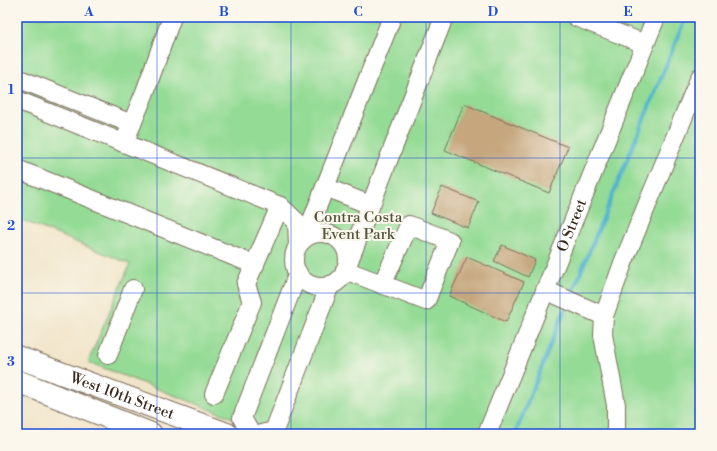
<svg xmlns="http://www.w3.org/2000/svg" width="717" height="451" viewBox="0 0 717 451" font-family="'Libre Bodoni',serif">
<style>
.green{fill:#94db95;stroke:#68825a}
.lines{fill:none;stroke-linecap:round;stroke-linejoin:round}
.stream{stroke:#4eb3cd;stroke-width:4}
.building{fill:#c5a67d}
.minor-casing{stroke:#7b6b5a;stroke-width:20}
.major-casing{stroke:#7b6b5a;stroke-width:24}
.minor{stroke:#fff;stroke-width:18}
.major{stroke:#fff;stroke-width:22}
.grid{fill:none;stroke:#1d4ed8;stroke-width:1;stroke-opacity:0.55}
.labels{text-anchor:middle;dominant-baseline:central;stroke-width:4;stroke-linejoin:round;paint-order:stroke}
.park-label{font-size:15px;fill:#51563c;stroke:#fbf7ec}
.street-label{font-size:15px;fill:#3b2a1e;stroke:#fbf7ec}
.neatline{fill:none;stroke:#1d4ed8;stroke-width:1.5}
.grid-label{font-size:13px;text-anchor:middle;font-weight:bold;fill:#1d4ed8}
</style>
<rect width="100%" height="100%" fill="#fbf7ec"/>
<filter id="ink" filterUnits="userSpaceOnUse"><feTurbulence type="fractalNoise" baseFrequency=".025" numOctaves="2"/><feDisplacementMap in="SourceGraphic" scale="8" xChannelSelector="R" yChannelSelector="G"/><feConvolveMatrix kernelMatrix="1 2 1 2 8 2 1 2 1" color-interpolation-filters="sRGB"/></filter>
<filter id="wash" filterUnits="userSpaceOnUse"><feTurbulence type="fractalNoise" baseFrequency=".012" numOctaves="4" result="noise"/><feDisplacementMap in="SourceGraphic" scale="16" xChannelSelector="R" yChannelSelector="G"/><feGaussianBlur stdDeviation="0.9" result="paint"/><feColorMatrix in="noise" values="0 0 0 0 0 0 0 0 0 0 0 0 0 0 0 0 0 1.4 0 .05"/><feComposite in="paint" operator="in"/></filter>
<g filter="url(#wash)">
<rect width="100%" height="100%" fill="#f1e5c9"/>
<polygon class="green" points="17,17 700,17 700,434 671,434 656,429 654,434 274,434 88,362 130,264 17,218"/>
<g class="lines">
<g class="stream">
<polyline points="571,296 686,17"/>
<polyline points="515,434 567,304"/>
</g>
</g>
<g id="blocks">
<g class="building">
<polygon points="464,104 568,147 549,193 445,150"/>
<polygon points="442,187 479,202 468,228 431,213"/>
<polygon points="502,245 535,260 528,277 494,261"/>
<polygon points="467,257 524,282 506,322 449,296"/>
</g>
</g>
</g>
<g filter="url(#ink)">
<use href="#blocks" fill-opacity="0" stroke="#7b6b5a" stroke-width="1"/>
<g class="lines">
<defs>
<g id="minor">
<polyline points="576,17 645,44"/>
<polyline points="17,78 132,124"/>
<polyline points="17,100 280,206 297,222 298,245"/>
<polyline points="124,143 145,92 172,17"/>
<polyline points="17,169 255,265"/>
<polyline points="325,187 370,205"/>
<circle cx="321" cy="260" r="27"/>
<polyline points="305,238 392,17"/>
<polyline points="347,266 444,17"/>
<polyline points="345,270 426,301 450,241 409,225 382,285"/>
<polyline points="545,290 604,316"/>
<polyline points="108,355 133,289"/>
<polyline points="214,394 252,302 246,284 280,206"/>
<polyline points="251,434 242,418 298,273"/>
<polyline points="261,434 274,431 330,285"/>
<path id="s1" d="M 487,434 L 656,17"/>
<polyline points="616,434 616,405 603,335 604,316 623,263 700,77"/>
</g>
<g id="major">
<path id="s2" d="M 17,357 L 227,434"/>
<polyline points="17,381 151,434"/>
</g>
</defs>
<use href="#minor" class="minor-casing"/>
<use href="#major" class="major-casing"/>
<use href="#minor" class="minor"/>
<use href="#major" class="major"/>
</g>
</g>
<path class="grid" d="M 157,17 L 157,434M 291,17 L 291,434M 426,17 L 426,434M 560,17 L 560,434M 17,158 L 700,158M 17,293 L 700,293"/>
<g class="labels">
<g class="park-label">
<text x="358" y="217">Contra Costa<tspan x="358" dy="17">Event Park</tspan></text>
</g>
<g class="street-label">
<text stroke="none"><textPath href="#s1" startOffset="225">O Street</textPath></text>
<text stroke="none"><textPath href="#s2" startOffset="112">West 10th Street</textPath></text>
</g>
</g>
<rect width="717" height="451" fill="none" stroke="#fbf7ec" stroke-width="44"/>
<rect x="22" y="22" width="673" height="407" class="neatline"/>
<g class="grid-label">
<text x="89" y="16">A</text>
<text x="224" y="16">B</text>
<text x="358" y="16">C</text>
<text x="493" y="16">D</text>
<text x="628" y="16">E</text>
<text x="11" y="94">1</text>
<text x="11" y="230">2</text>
<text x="11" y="366">3</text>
</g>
</svg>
